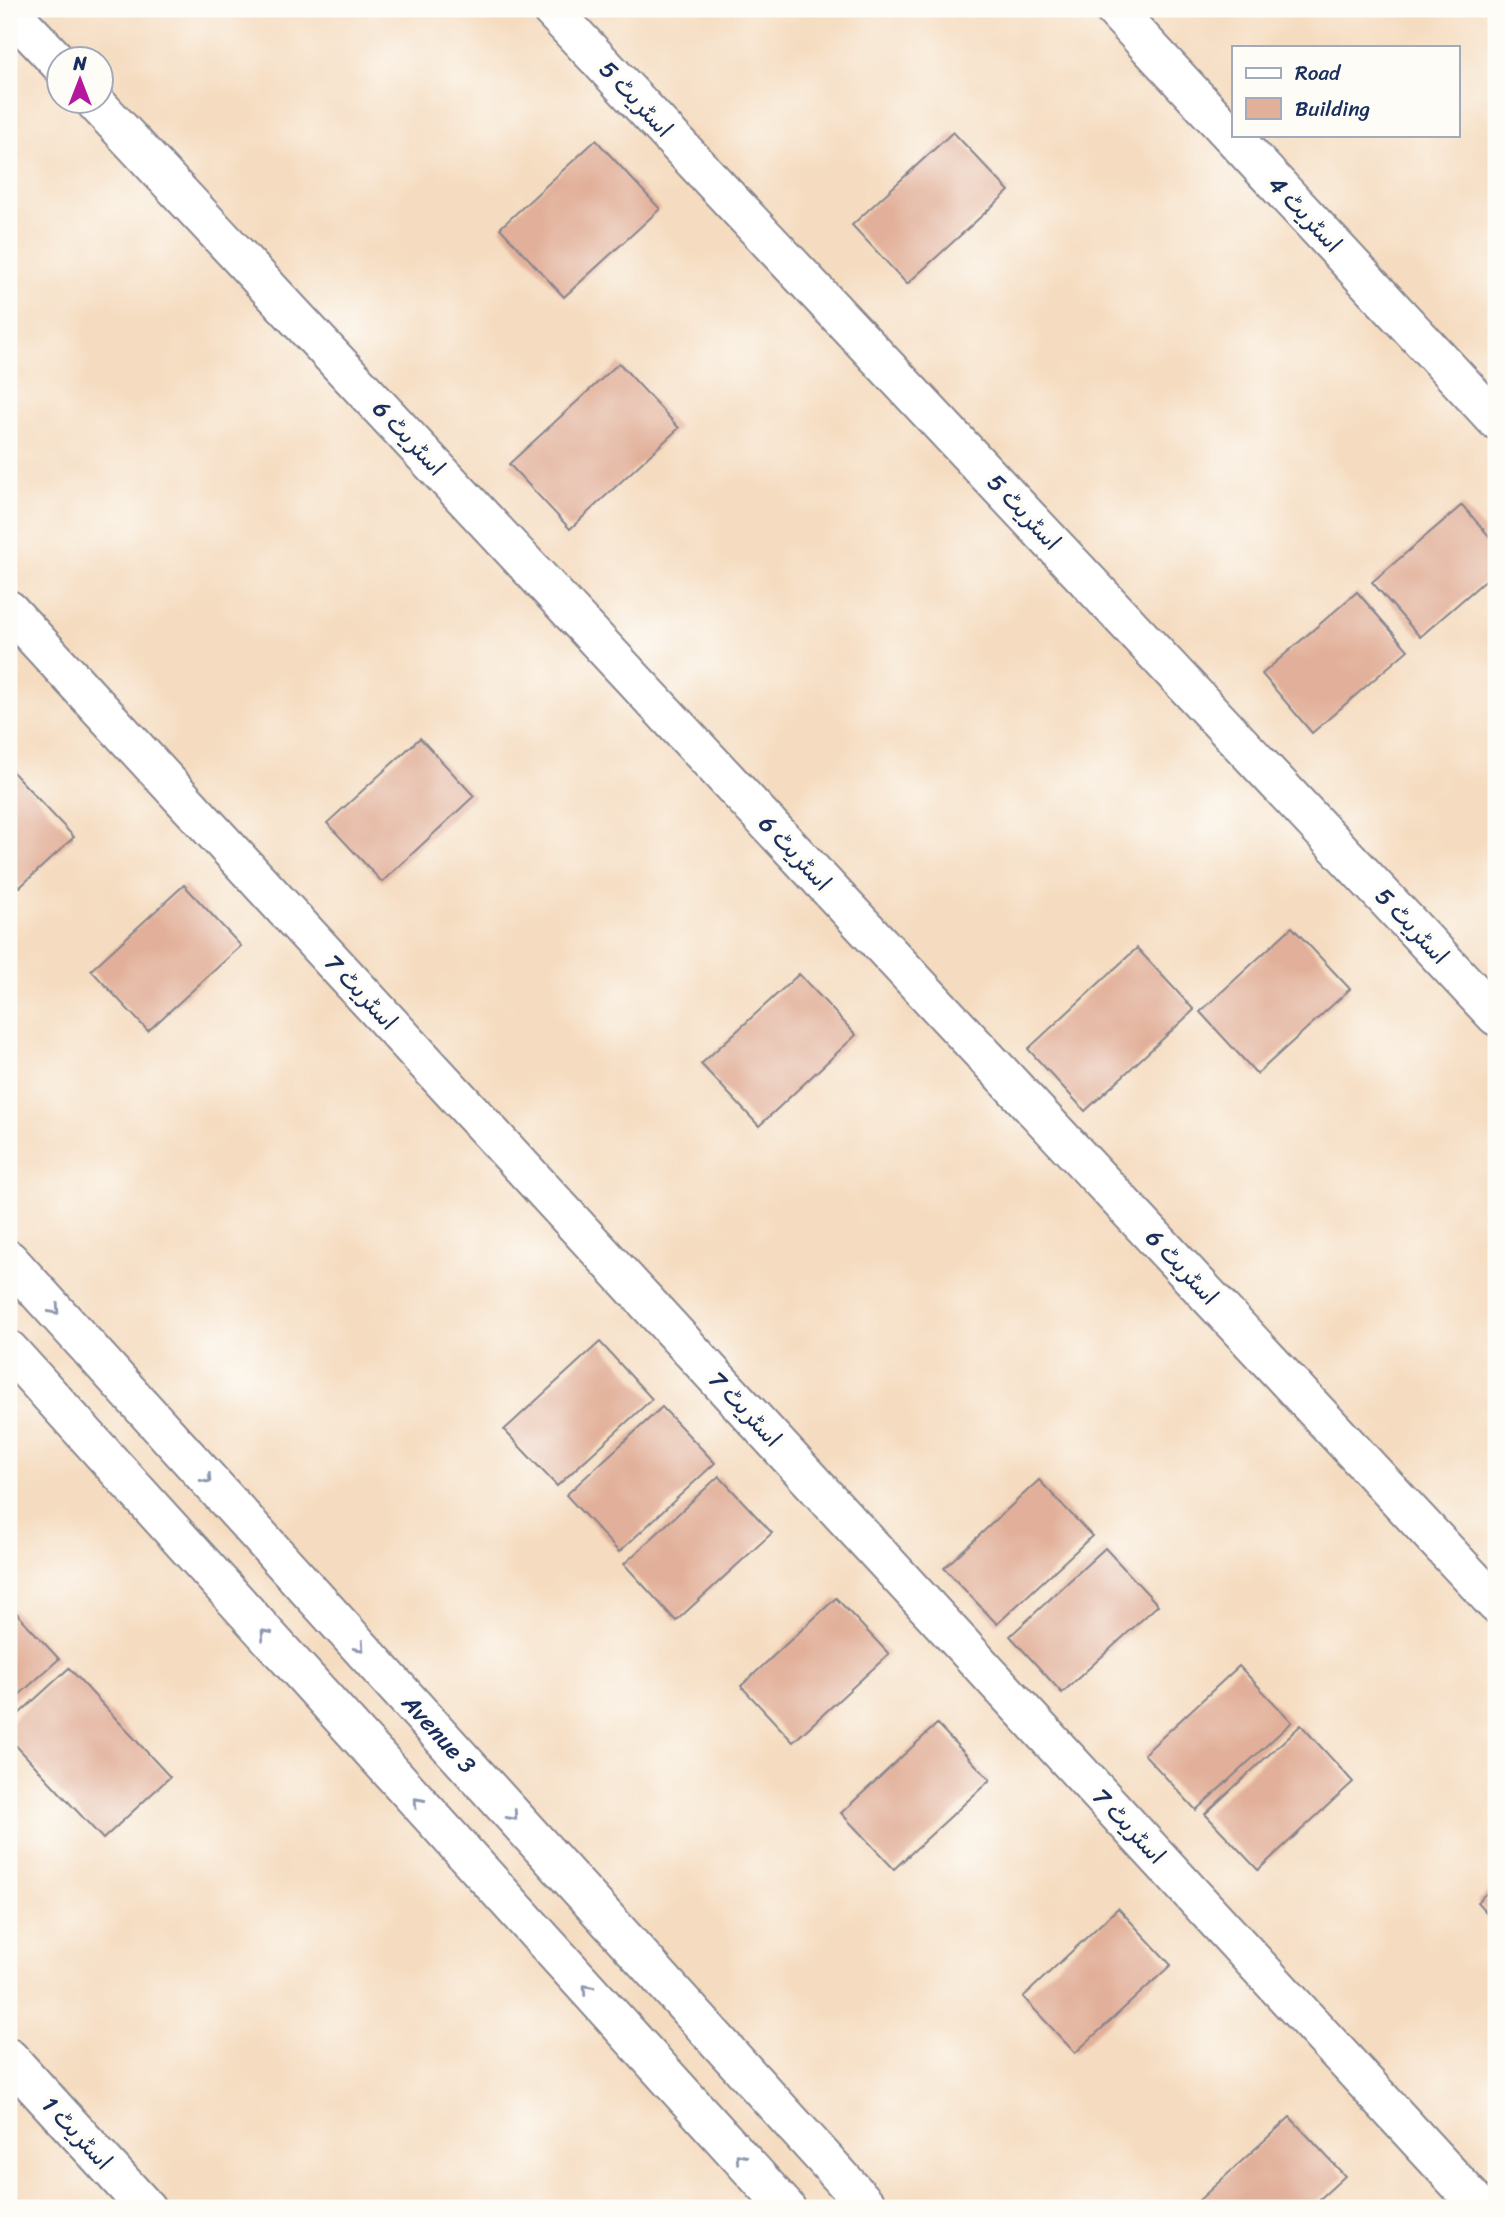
<svg xmlns="http://www.w3.org/2000/svg" width="1505" height="2217" viewBox="0 0 1505 2217" font-family="Sriracha,'Playpen Sans Arabic',sans-serif">
<style>
.building{fill:#e2b09a}
.lines{fill:none;stroke-linecap:round;stroke-linejoin:round}
.minor-casing{stroke:#88868f;stroke-width:42}
.secondary-casing{stroke:#88868f;stroke-width:42}
.minor{stroke:#fff;stroke-width:38}
.secondary{stroke:#fff;stroke-width:38}
.oneway{stroke:#8d97ae}
.labels{text-anchor:middle;dominant-baseline:central;stroke-width:7;stroke-linejoin:round;paint-order:stroke}
.street-label{font-size:24px;fill:#1b2f5e;stroke:#fdfcf7}
</style>
<rect width="100%" height="100%" fill="#fdfcf7"/>
<filter id="ink" filterUnits="userSpaceOnUse"><feTurbulence type="fractalNoise" baseFrequency=".0143" numOctaves="2"/><feDisplacementMap in="SourceGraphic" scale="14" xChannelSelector="R" yChannelSelector="G"/><feConvolveMatrix kernelMatrix="1 2 1 2 8 2 1 2 1" color-interpolation-filters="sRGB"/></filter>
<filter id="wash" filterUnits="userSpaceOnUse"><feTurbulence type="fractalNoise" baseFrequency=".00686" numOctaves="4" result="noise"/><feDisplacementMap in="SourceGraphic" scale="28" xChannelSelector="R" yChannelSelector="G"/><feGaussianBlur stdDeviation="1.57" result="paint"/><feColorMatrix in="noise" values="0 0 0 0 0 0 0 0 0 0 0 0 0 0 0 0 0 1.4 0 .05"/><feComposite in="paint" operator="in"/></filter>
<g filter="url(#wash)">
<rect width="100%" height="100%" fill="#f5dcc0"/>
<g id="blocks">
<g class="building">
<polygon points="953,132 1009,191 907,284 852,225"/>
<polygon points="596,140 660,209 564,297 500,228"/>
<polygon points="619,363 679,428 570,529 509,464"/>
<polygon points="1462,505 1496,544 1496,571 1420,637 1372,582"/>
<polygon points="1357,592 1408,650 1312,733 1262,674"/>
<polygon points="420,738 474,796 382,882 327,823"/>
<polygon points="9,768 74,837 20,887 9,875"/>
<polygon points="184,885 241,946 148,1031 91,970"/>
<polygon points="1292,927 1350,989 1257,1074 1200,1012"/>
<polygon points="1137,948 1194,1010 1085,1111 1028,1049"/>
<polygon points="799,974 856,1035 759,1126 701,1064"/>
<polygon points="600,1342 652,1399 557,1486 504,1430"/>
<polygon points="662,1407 715,1463 619,1552 566,1495"/>
<polygon points="719,1476 772,1533 676,1621 624,1564"/>
<polygon points="1039,1480 1092,1536 997,1624 944,1568"/>
<polygon points="1105,1548 1158,1605 1062,1693 1010,1636"/>
<polygon points="836,1598 889,1654 793,1742 741,1686"/>
<polygon points="9,1605 59,1659 9,1704"/>
<polygon points="1239,1666 1292,1722 1196,1810 1144,1754"/>
<polygon points="69,1668 170,1777 103,1839 9,1738 9,1723"/>
<polygon points="937,1724 990,1780 894,1869 841,1813"/>
<polygon points="1301,1725 1353,1782 1258,1870 1205,1814"/>
<polygon points="1496,1884 1496,1923 1477,1902"/>
<polygon points="1118,1908 1171,1965 1075,2053 1023,1997"/>
<polygon points="1290,2117 1345,2176 1310,2208 1203,2208 1197,2202"/>
</g>
</g>
</g>
<g filter="url(#ink)">
<use href="#blocks" fill-opacity="0" stroke="#88868f" stroke-width="2"/>
<g class="lines">
<defs>
<g id="minor">
<polyline points="551,9 1496,1016"/>
<polyline points="1114,9 1496,420"/>
<polyline points="10,11 60,64"/>
<polyline points="95,102 1496,1604"/>
<polyline points="9,610 1481,2208"/>
<polyline points="9,2058 146,2208"/>
</g>
<g id="secondary">
<polyline points="9,15 12,9"/>
<path id="s1" d="M 9,1260 L 869,2208"/>
<polyline points="9,1350 786,2208"/>
</g>
</defs>
<use href="#minor" class="minor-casing"/>
<use href="#secondary" class="secondary-casing"/>
<use href="#minor" class="minor"/>
<use href="#secondary" class="secondary"/>
</g>
<defs><path id="oneway-chevron" d="M-2-3.5L2.5 0L-2 3.5" fill="none" stroke-width="1.6" stroke-linecap="round" stroke-linejoin="round" transform="scale(1.75)"/></defs>
<g class="oneway">
<use href="#oneway-chevron" transform="translate(55 1310) rotate(48)"/>
<use href="#oneway-chevron" transform="translate(207 1479) rotate(48)"/>
<use href="#oneway-chevron" transform="translate(265 1634) rotate(-132)"/>
<use href="#oneway-chevron" transform="translate(360 1647) rotate(48)"/>
<use href="#oneway-chevron" transform="translate(418 1802) rotate(-132)"/>
<use href="#oneway-chevron" transform="translate(513 1816) rotate(48)"/>
<use href="#oneway-chevron" transform="translate(587 1989) rotate(-132)"/>
<use href="#oneway-chevron" transform="translate(740 2158) rotate(-132)"/>
</g>
</g>
<g class="labels">
<g class="street-label">
<text transform="translate(636 99) rotate(47)">اسٹریٹ 5</text>
<text transform="translate(1305 214) rotate(47)">اسٹریٹ 4</text>
<text transform="translate(409 438) rotate(47)">اسٹریٹ 6</text>
<text transform="translate(1024 512) rotate(47)">اسٹریٹ 5</text>
<text transform="translate(795 853) rotate(47)">اسٹریٹ 6</text>
<text transform="translate(1412 926) rotate(47)">اسٹریٹ 5</text>
<text transform="translate(361 992) rotate(47)">اسٹریٹ 7</text>
<text transform="translate(1182 1267) rotate(47)">اسٹریٹ 6</text>
<text transform="translate(745 1409) rotate(47)">اسٹریٹ 7</text>
<text stroke="none"><textPath href="#s1" startOffset="640">Avenue 3</textPath></text>
<text transform="translate(1129 1826) rotate(47)">اسٹریٹ 7</text>
<text transform="translate(77 2133) rotate(47)">اسٹریٹ 1</text>
</g>
</g>
<rect width="1505" height="2217" fill="none" stroke="#fdfcf7" stroke-width="35"/>
<rect x="1232" y="46" width="228" height="91" fill="#fdfcf7" stroke="#a3aaba" stroke-width="2"/>
<rect x="1246" y="68" width="35" height="10" fill="#ffffff" stroke="#a3aaba" stroke-width="2"/>
<text x="1295" y="80" font-size="21" fill="#1b2f5e">Road</text>
<rect x="1246" y="98" width="35" height="21" fill="#e2b09a" stroke="#a3aaba" stroke-width="2"/>
<text x="1295" y="116" font-size="21" fill="#1b2f5e">Building</text>
<g transform="translate(80 80)"><circle r="33" fill="#fdfcf7" stroke="#a3aaba" stroke-width="2"/>
<path d="M0-5L12 26L0 18L-12 26Z" fill="#b5179e"/>
<text y="-10" font-size="19" font-weight="bold" text-anchor="middle" fill="#1b2f5e">N</text>
</g>
</svg>
